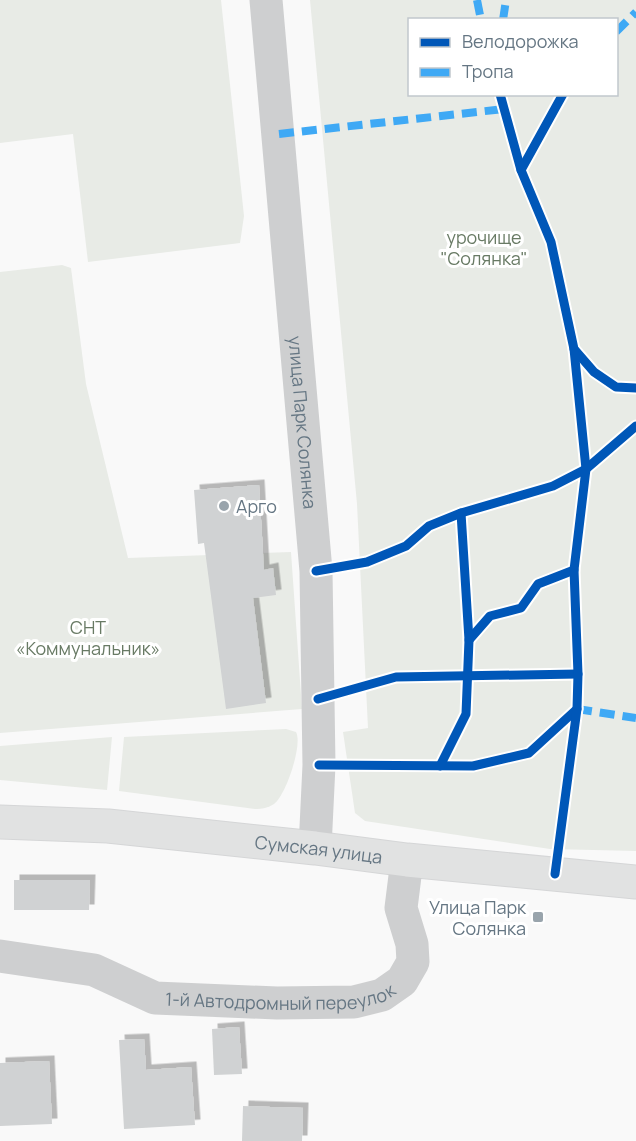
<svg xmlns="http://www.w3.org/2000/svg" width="636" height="1141" viewBox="0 0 636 1141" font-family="Manrope,sans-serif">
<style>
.green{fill:#e8ebe6;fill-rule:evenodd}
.building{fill:#d0d2d3;filter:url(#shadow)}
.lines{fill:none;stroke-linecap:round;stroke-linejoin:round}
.primary-casing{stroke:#d5d6d7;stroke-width:35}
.minor{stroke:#cecfd0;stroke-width:33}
.primary{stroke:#e1e2e2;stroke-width:33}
.quiet{stroke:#3fa9f5;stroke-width:8;stroke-dasharray:15 8;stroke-linecap:butt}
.cycleway-casing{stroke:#fff;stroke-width:13}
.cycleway{stroke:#0057b8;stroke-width:9}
.poi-dot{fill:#99a4ac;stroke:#fff;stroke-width:2}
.labels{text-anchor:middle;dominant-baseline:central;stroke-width:6;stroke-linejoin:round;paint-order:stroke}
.park-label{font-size:18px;fill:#687a64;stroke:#fff}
.street-label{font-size:18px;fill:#657683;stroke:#fff}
.poi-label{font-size:18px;fill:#657683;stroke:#fff;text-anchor:start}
</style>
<defs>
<filter id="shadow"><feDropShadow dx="5.5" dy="-5.5" stdDeviation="0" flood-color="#0004"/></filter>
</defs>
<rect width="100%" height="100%" fill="#f9f9f9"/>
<g class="green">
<polygon points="0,0 221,0 244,216 240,243 88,262 73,134 0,143"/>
<path d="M 310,0 L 636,0 L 636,851 L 550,849 L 365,821 L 355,813 L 343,732 L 368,728 L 357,504 ZM 410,20 L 616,20 L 616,94 L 410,94 Z"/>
<polygon points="62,265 71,268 86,384 128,558 291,552 302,709 0,733 0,272"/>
<path d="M 286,729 L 296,732 C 303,744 286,795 274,804 C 268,808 262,809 255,809 L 119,791 L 124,737 Z"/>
<polygon points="112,737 107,790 0,780 0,746"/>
</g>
<g class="building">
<polygon points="259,485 264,570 273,568 276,595 253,598 266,703 226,709 204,543 198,544 194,490"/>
<polygon points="14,880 90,880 89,910 14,910"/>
<polygon points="239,1027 242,1074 214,1075 212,1029"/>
<polygon points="144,1039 146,1070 191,1067 195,1125 124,1129 119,1040"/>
<polygon points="49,1061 52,1124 0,1126 0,1063"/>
<polygon points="243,1106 303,1108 302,1141 242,1141"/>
</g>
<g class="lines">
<defs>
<g id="primary">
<path id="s3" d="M 0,822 L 108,826 L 315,848 L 407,860 L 636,882"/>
</g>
</defs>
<use href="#primary" class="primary-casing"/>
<g class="minor">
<path id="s1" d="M 266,0 L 316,571 L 319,765 L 315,848"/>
<path id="s2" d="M 0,956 L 94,970 L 155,998 L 277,1003 L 354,1002 L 382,995 L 402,981 L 413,962 L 412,944 L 401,908 L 407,860"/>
</g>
<use href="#primary" class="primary"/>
<g class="quiet">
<polyline points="477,0 481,20"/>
<polyline points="503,20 506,0"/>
<polyline points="616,32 636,12"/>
<polyline points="279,134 504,109"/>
<polyline points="577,709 636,718"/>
</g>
<defs>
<g id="cycleway">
<polyline points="500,94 521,170 551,242 574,349 594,372 616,387 636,388"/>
<polyline points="521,170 563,94"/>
<polyline points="316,571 367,562 406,546 429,526 461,513 553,486 586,469 636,426"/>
<polyline points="469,640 490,616 521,608 538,584 574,570"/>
<polyline points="318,699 396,677 578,674"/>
<polyline points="319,765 473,766 529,753 577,709"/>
<polyline points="440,766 466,714 469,640 461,513"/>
<polyline points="555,874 577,709 578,674 574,570 586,469 574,349"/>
</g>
</defs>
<use href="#cycleway" class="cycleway-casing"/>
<use href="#cycleway" class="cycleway"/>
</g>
<g class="poi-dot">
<circle cx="224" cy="506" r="6"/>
<rect x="532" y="911" width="12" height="12" rx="3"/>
</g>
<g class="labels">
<g class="park-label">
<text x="484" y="237">урочище<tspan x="484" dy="21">"Солянка"</tspan></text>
<text x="88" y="627">СНТ<tspan x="88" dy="21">«Коммунальник»</tspan></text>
</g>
<g class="street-label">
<text stroke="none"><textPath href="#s1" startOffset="424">улица Парк Солянка</textPath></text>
<text stroke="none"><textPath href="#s3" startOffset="320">Сумская улица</textPath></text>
<text stroke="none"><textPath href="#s2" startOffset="288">1-й Автодромный переулок</textPath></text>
</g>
<g class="poi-label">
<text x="236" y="506">Арго</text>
<text x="526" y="907" text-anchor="end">Улица Парк<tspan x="526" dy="21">Солянка</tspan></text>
</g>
</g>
<rect x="408" y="18" width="210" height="78" fill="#ffffff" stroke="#c1c8cd" stroke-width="1.5"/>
<rect x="420" y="38" width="30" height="9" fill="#0057b8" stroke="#c1c8cd" stroke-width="1.5"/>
<text x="462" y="48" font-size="18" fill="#657683">Велодорожка</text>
<rect x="420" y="68" width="30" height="9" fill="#3fa9f5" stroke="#c1c8cd" stroke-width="1.5"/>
<text x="462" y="78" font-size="18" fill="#657683">Тропа</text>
</svg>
